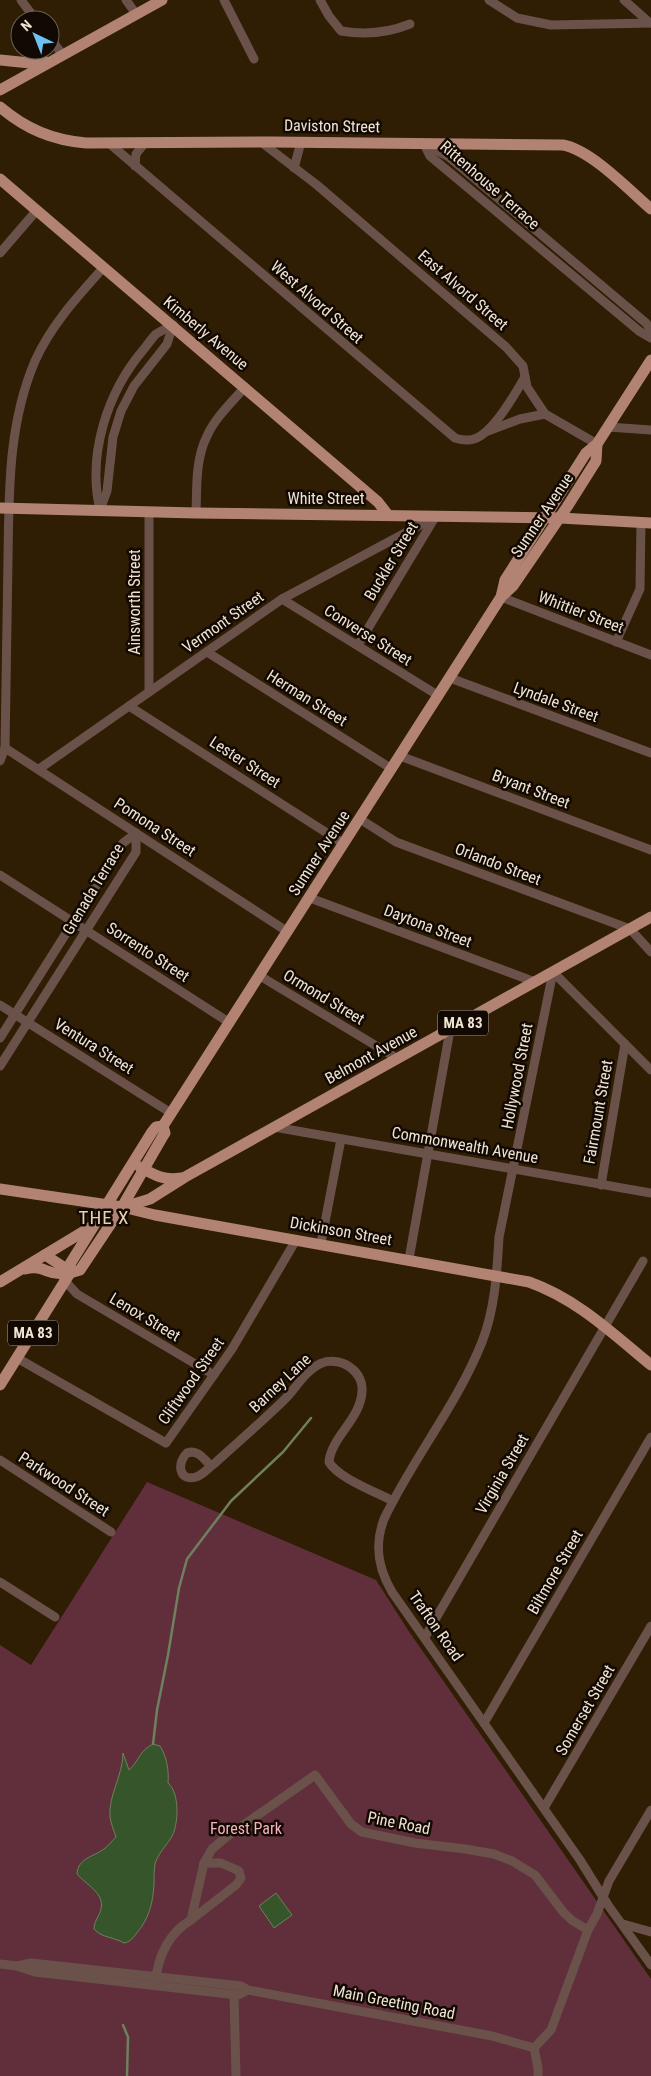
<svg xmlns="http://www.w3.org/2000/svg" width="651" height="2076" viewBox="0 0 651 2076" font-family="'Roboto Condensed',sans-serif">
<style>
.green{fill:#602f3b}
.water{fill:#37552a;stroke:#6e805d}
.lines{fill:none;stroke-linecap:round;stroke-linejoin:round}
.stream{stroke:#6e805d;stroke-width:2.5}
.minor{stroke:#6a524a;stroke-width:9}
.major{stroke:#b28273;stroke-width:11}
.labels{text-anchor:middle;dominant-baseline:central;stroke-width:5;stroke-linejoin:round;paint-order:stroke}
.shield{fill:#110902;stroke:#aca295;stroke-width:1}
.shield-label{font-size:15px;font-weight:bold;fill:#efe3d4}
.street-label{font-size:16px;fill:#efe3d4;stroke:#110902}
.park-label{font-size:16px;fill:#f8b1bf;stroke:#110902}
.quarter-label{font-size:19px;letter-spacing:1px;fill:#e8cfb2;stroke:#110902}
</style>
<rect width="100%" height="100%" fill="#2f1d04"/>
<polygon class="green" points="147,1482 376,1580 410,1633 651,1979 651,2076 0,2076 0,1645 31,1665"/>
<g class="water">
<path d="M 153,1744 L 160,1746 C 167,1757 169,1771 168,1783 C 180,1793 179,1825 171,1838 C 165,1847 158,1854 155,1864 C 154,1870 154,1878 154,1884 C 153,1903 149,1919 136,1934 C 132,1939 130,1942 124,1943 C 114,1937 102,1938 94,1929 C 94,1921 99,1917 101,1909 C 105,1893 85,1884 77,1874 C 78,1858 93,1857 104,1849 C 108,1846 112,1841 116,1837 C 114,1831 111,1824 110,1817 C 108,1796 123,1775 123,1753 L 129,1770 C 140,1760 138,1752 153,1744 Z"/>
<polygon points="276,1893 292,1915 274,1928 259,1906"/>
</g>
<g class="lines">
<g class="stream">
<polyline points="153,1744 157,1710 168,1655 179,1588 187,1559 231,1501 283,1452 311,1418"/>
<polyline points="123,2025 128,2037 127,2076"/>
</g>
<g class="minor">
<polyline points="21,0 36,20"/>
<polyline points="126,0 136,14"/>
<polyline points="224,0 254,59"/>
<path d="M 320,0 L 329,16 L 341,31 C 365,35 388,33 410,24"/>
<polyline points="489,0 517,18 551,25 651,23"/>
<polyline points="624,0 650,23"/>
<polyline points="50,38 62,54"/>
<polyline points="261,142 317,185 506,347 523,366 527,387 545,414 597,444"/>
<path d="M 110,144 L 455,438 C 461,440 468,441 474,439 C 493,433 515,394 525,377"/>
<polyline points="424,144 430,156 639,331 651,338"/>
<polyline points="424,144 449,157 646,323 651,330"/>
<polyline points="135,166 136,154 144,144"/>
<polyline points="294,168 301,142"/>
<polyline points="0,253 37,210"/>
<polyline points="608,427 651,430"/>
<polyline points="488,431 520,419 545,414"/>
<path d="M 100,510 C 87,455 107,392 144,349 C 148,344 152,338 156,334 C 161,331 167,328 173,325"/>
<polyline points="100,510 107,491 113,437 121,411 134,386 167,344 173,325"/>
<path d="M 196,513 C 197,488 195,460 207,436 C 215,418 232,402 245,387"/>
<polyline points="501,597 651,655"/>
<polyline points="282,599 439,696"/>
<polyline points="616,642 640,589 641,522"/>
<polyline points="358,645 434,519"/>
<polyline points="207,652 392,769"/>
<polyline points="450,678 651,753"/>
<polyline points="149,692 149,512"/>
<polyline points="129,706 344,844"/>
<polyline points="5,748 288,932"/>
<polyline points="400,756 651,850"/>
<path d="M 0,761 L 5,748 C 6,685 7,622 8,559 C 9,492 8,424 35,361 C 51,325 78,296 104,267"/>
<polyline points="39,769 282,599 435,517"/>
<polyline points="360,819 396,842 630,929 651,952"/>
<polyline points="0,875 230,1023"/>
<polyline points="310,898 535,982"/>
<path d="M 553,972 L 499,1237 C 497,1272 495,1309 482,1342 C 457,1405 413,1458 384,1519 C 374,1545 378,1568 392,1592 L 580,1860 L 608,1905 L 651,1965"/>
<polyline points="553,972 651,1070"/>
<polyline points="260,976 398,1059"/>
<polyline points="0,1005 171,1113"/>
<polyline points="0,1038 123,843 136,833"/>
<polyline points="0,1066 136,852 136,833"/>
<polyline points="274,1127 651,1193"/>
<polyline points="601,1185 625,1044"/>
<polyline points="321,1243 341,1139"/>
<polyline points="409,1259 450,1030"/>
<polyline points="65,1281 77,1294 214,1375"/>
<polyline points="17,1358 166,1443 232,1349 296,1240"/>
<polyline points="0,1460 111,1532"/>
<path d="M 211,1466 C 204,1459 198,1449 187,1453 C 177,1462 178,1482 196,1477 C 203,1475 208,1468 214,1464 C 238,1442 264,1420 287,1397 C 297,1386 307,1369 322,1363 C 331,1359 344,1362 351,1368 C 358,1373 363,1382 362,1391 C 361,1419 331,1437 329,1462 C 338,1478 376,1492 393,1501"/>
<polyline points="0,1582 55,1617"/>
<polyline points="425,1637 643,1261"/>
<polyline points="484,1723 651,1437"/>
<polyline points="544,1808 651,1626"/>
<polyline points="204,1863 212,1849 225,1838 315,1775 351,1824 362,1832 415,1843 465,1849 494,1854 512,1861 535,1875 564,1913 573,1921 588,1930"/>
<polyline points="623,1924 651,1932"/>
<polyline points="0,1964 17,1966 35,1972 238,1995 248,1990"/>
<polyline points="17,1966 31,1963 241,1986 248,1990 492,2036 534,2048"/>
<path d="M 155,1983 C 158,1957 167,1934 191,1920 L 204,1863 L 221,1863 L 239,1871 L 241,1878 L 236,1885 L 191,1920"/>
<polyline points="234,1995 236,2076"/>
<polyline points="538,2076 538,2068 534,2048 551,2030 588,1930 597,1914 609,1881 651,1810"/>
</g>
<g class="major">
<polyline points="0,60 30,63 44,61"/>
<polyline points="0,90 162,0"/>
<path d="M 0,107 C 26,129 52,140 86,143 L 273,142 L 563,145 C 591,150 629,190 651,209"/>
<polyline points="0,179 378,502 388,515"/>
<polyline points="0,508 196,513 560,518 651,523"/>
<polyline points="501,597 513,586 567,507 596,461 597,444"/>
<path d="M 140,1167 C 154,1175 164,1181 181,1178"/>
<path d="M 0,1189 L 122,1207 L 155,1215 L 529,1282 C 577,1299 612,1333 651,1365"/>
<polyline points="124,1207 150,1199 185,1177 651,917"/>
<polyline points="45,1255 62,1266 65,1279"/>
<path d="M 25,1269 C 44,1264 48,1276 63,1273"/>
<polyline points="70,1273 80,1270 122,1207 163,1136 165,1133 163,1126 501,597 505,580 586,453 597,444 651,360"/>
<polyline points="0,1282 91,1227"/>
<polyline points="0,1385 70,1273 70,1264 152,1132 156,1127 163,1126"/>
</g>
</g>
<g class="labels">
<g class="shield">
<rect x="438" y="1010.5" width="50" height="25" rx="4"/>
<rect x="8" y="1320.5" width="50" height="25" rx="4"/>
</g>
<g class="shield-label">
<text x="463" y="1023">MA 83</text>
<text x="33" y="1333">MA 83</text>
</g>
<g class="street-label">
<text transform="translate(332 126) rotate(1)">Daviston Street</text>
<text transform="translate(490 185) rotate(41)">Rittenhouse Terrace</text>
<text transform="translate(463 290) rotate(41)">East Alvord Street</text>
<text transform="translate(317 302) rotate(41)">West Alvord Street</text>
<text transform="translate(206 333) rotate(40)">Kimberly Avenue</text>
<text x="326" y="498">White Street</text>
<text transform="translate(542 515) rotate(-56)">Sumner Avenue</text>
<text transform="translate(391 561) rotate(-59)">Buckler Street</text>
<text transform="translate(134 602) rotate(-90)">Ainsworth Street</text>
<text transform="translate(581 612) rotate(21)">Whittier Street</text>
<text transform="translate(223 622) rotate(-35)">Vermont Street</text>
<text transform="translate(368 635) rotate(32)">Converse Street</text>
<text transform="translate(307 698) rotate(32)">Herman Street</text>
<text transform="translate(556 702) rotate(20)">Lyndale Street</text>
<text transform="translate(245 762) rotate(33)">Lester Street</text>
<text transform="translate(531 789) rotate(21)">Bryant Street</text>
<text transform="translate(155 827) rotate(33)">Pomona Street</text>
<text transform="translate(319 853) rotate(-57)">Sumner Avenue</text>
<text transform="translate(498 864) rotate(21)">Orlando Street</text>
<text transform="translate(93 889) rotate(-59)">Grenada Terrace</text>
<text transform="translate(428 926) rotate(21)">Daytona Street</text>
<text transform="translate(148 952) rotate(33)">Sorrento Street</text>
<text transform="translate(324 997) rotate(31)">Ormond Street</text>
<text transform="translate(94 1046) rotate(32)">Ventura Street</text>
<text transform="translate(371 1055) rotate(-29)">Belmont Avenue</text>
<text transform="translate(517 1076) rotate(-79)">Hollywood Street</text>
<text transform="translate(598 1112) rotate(-80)">Fairmount Street</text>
<text transform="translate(465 1145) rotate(10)">Commonwealth Avenue</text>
<text transform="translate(341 1231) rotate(10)">Dickinson Street</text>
<text transform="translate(145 1317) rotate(31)">Lenox Street</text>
<text transform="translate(191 1381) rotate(-55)">Cliftwood Street</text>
<text transform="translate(280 1383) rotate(-43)">Barney Lane</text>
<text transform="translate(502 1474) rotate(-60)">Virginia Street</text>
<text transform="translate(64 1484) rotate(33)">Parkwood Street</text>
<text transform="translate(555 1572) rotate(-60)">Biltmore Street</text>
<text transform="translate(436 1626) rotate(55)">Trafton Road</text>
<text transform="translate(585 1710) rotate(-60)">Somerset Street</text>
<text transform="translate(399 1823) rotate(11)">Pine Road</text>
<text transform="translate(394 2002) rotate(11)">Main Greeting Road</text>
</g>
<g class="park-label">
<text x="246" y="1828">Forest Park</text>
</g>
<g class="quarter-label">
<text x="104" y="1217">THE X</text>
</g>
</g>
<g transform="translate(35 35) rotate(317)"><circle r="24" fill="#110902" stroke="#6a6056"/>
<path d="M0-4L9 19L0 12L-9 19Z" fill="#6dc2f3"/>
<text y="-8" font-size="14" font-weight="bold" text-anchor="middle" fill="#efe3d4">N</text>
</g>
</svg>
